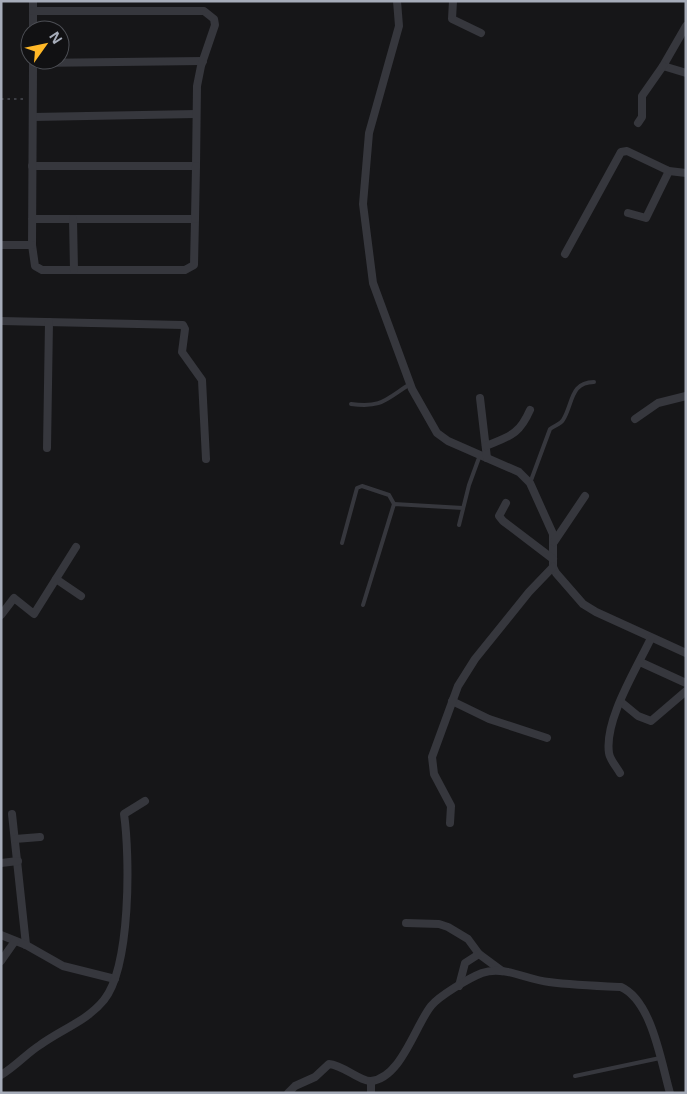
<svg xmlns="http://www.w3.org/2000/svg" width="687" height="1094" viewBox="0 0 687 1094" font-family="'Noto Sans',sans-serif">
<style>
.lines{fill:none;stroke-linecap:round;stroke-linejoin:round}
.path{stroke:#3c3e44;stroke-width:2;stroke-dasharray:2.5 4;stroke-linecap:butt}
.lane{stroke:#36373d;stroke-width:4}
.street{stroke:#36373d;stroke-width:8}
</style>
<rect width="100%" height="100%" fill="#161618"/>
<g class="lines">
<polyline class="path" points="1,99 25,99"/>
<g class="lane">
<path d="M 351,404 C 382,408 385,400 410,384"/>
<path d="M 530,483 L 550,429 C 555,425 560,425 563,420 C 573,404 570,382 594,382"/>
<polyline points="459,525 469,485 480,455"/>
<polyline points="342,543 357,488 362,486 389,495 394,504"/>
<polyline points="363,605 394,504 463,508"/>
<polyline points="575,1076 660,1058"/>
</g>
<g class="street">
<polyline points="397,1 399,26 369,133 363,204 373,283 412,389 437,433 448,441 519,472 530,483 553,534 553,567 556,573 583,604 596,612 686,653"/>
<polyline points="453,1 452,19 481,33"/>
<polyline points="686,26 663,66 686,73"/>
<polyline points="33,30 33,1"/>
<polyline points="33,63 203,61"/>
<polyline points="33,117 196,114"/>
<polyline points="638,123 642,117 642,96 663,66"/>
<polyline points="32,166 196,166 197,86 201,66 215,25 214,19 204,11 33,11"/>
<polyline points="628,213 646,218 669,171"/>
<polyline points="32,219 195,219 194,265 185,270 42,270 35,266 32,245 33,69 33,60"/>
<polyline points="73,219 74,270"/>
<polyline points="195,219 196,166"/>
<polyline points="1,245 32,245"/>
<polyline points="565,254 621,152 627,151 669,171 686,173"/>
<polyline points="1,321 183,325 185,329 182,352 202,380 206,459"/>
<polyline points="480,398 487,458"/>
<polyline points="635,419 658,403 686,396"/>
<path d="M 486,446 C 510,436 519,435 530,410"/>
<polyline points="47,448 49,322"/>
<polyline points="506,503 499,516 503,521 553,559"/>
<polyline points="554,542 585,496"/>
<polyline points="56,579 81,596"/>
<polyline points="1,615 14,598 34,614 76,547"/>
<polyline points="640,662 686,683"/>
<polyline points="452,701 489,719 547,738"/>
<polyline points="621,702 638,716 651,721 686,691"/>
<path d="M 620,773 C 616,766 610,760 609,753 C 604,720 637,668 651,638"/>
<polyline points="12,814 26,945"/>
<polyline points="450,823 451,806 434,774 432,757 458,686 475,659 529,592 553,567"/>
<polyline points="15,839 40,837"/>
<polyline points="1,863 18,861"/>
<polyline points="406,923 439,924 448,927 468,939 479,954 502,971"/>
<polyline points="1,935 26,945 63,966 115,979"/>
<polyline points="1,961 15,941"/>
<polyline points="459,986 465,963 479,954"/>
<path d="M 1,1075 C 16,1066 26,1054 40,1045 C 62,1029 87,1021 104,1000 C 131,966 130,856 124,814 L 145,801"/>
<path d="M 288,1093 L 295,1086 L 315,1077 L 329,1064 C 343,1065 361,1082 371,1081 C 401,1078 415,1026 431,1006 C 439,996 469,978 482,973 C 504,965 527,980 549,982 C 572,985 597,986 621,987 C 652,1001 661,1062 670,1093"/>
<polyline points="371,1093 371,1081"/>
</g>
</g>
<rect width="687" height="1094" fill="none" stroke="#a6acb9" stroke-width="5"/>
<g transform="translate(45 45) rotate(57)"><circle r="24" fill="#111113" stroke="#4d4f55"/>
<path d="M0-4L9 19L0 12L-9 19Z" fill="#ffb827"/>
<text y="-8" font-size="14" font-weight="bold" text-anchor="middle" fill="#a6acb9">N</text>
</g>
</svg>
